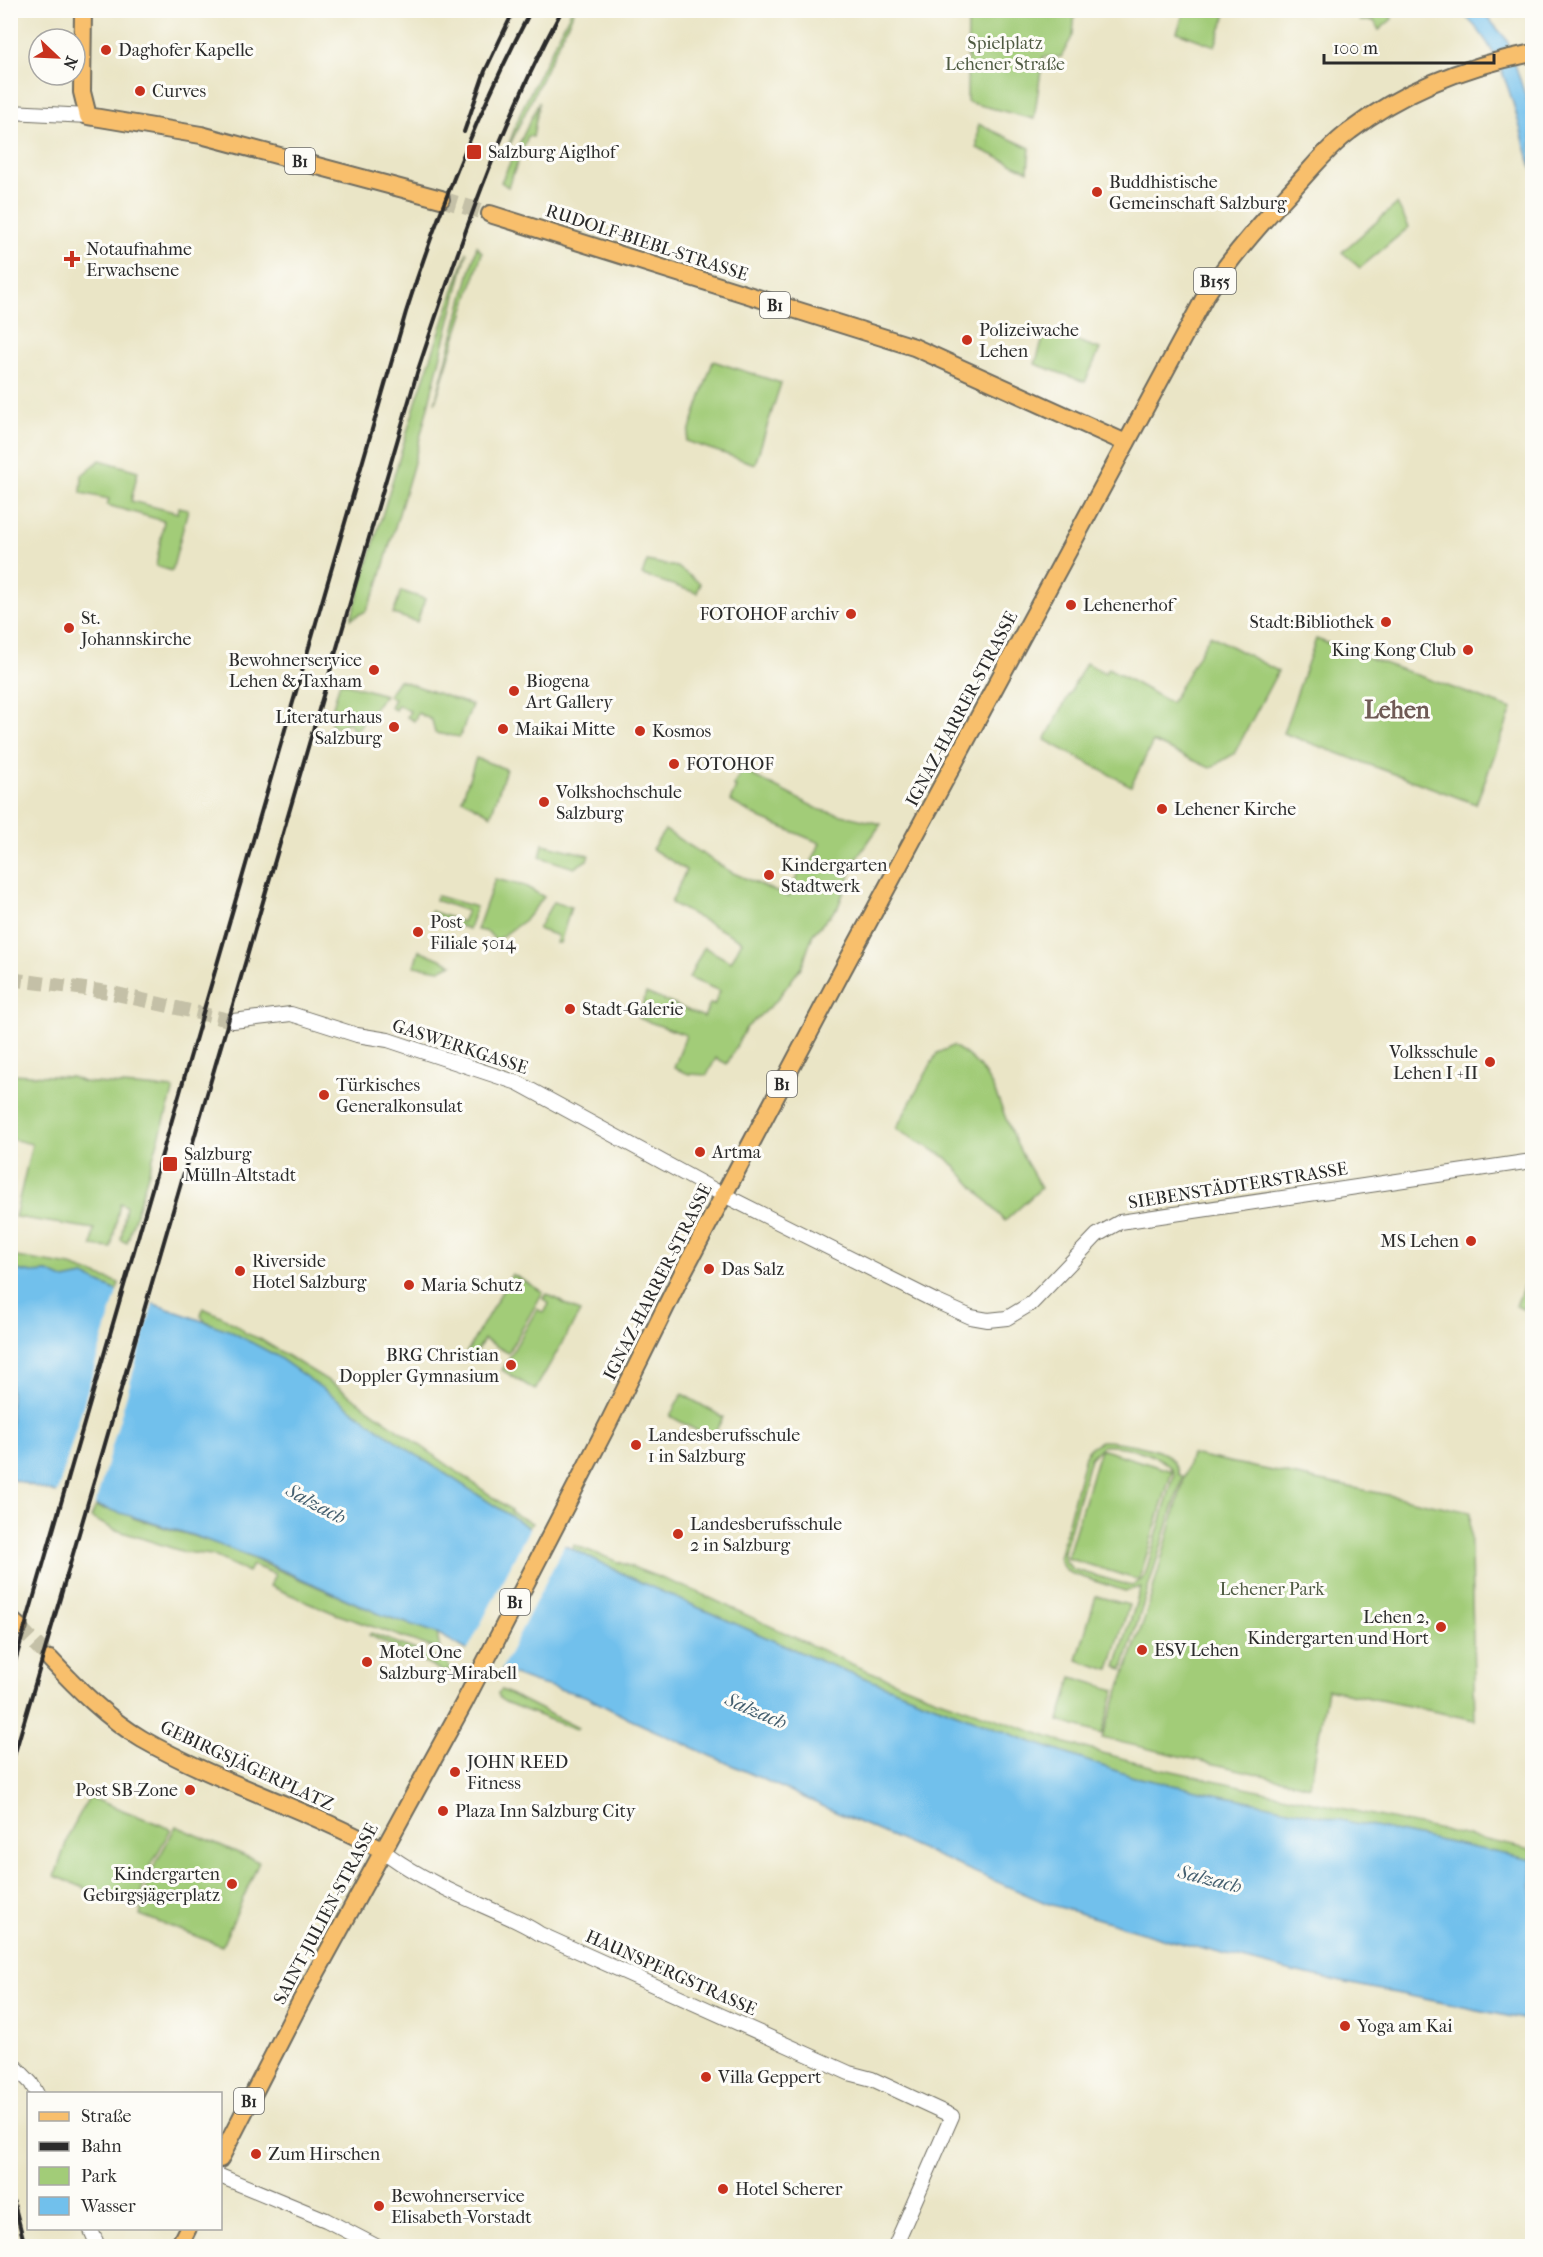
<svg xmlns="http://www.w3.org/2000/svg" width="1543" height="2257" viewBox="0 0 1543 2257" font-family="'IM FELL French Canon',serif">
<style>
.green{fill:#a2cc78;stroke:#667c52;stroke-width:1.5;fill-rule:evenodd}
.water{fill:#71c0ec;stroke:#4e768c;stroke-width:1.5}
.pier{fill:#eae5c6}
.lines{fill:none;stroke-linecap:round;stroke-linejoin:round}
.minor-tunnel{stroke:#c4c0a7;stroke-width:14;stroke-dasharray:14 7;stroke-linecap:butt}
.major-tunnel{stroke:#c4c0a7;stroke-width:16;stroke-dasharray:16 8;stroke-linecap:butt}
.minor-casing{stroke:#6e6c61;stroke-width:16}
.major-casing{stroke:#6e6c61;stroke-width:20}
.minor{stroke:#fff;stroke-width:14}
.major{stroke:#f8bf6c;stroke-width:16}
.rail{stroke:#2b2b2b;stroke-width:4}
.poi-dot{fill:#c8321e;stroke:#fdfcf7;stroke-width:2}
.labels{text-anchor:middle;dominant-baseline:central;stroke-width:6;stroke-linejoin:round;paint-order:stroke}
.shield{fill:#fdfcf7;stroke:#6a6a68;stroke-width:1.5}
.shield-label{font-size:16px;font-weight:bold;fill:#2b2b2b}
.park-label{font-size:18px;fill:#4f5b42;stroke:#fdfcf7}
.poi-label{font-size:18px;fill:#2b2b2b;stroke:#fdfcf7;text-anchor:start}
.street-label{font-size:18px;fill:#2b2b2b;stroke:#fdfcf7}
.water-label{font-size:20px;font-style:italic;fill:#445f6f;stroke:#fdfcf7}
.district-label{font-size:24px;font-weight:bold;fill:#6f5a55;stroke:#fdfcf7}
</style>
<rect width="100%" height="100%" fill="#fdfcf7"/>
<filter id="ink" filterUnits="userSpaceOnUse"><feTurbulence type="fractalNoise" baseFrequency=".0167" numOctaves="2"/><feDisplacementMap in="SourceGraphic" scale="12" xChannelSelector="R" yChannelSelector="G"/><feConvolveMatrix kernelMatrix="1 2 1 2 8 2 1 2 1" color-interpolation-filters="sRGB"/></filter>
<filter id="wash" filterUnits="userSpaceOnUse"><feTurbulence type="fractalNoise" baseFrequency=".008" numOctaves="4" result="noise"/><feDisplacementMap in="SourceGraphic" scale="24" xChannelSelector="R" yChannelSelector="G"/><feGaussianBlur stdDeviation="1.35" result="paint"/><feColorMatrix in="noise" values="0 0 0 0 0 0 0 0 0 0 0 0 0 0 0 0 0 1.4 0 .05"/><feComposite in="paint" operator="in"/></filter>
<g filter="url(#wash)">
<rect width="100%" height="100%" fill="#eae5c6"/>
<g class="green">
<polygon points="1185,10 1227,11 1215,46 1177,32"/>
<polygon points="571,11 574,11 504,157 522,109"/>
<polygon points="968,11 1075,11 1073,35 1061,57 1043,57 1034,119 967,102"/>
<polygon points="1359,11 1390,11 1392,19 1379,30 1374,21 1360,21"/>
<polygon points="539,102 533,137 528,136 508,187 501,182"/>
<polygon points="978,124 1030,148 1028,171 977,148"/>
<polygon points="1397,204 1409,227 1360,268 1342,252"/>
<polygon points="477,246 482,253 435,403 475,253"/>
<polygon points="467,252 413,466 377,588 366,611 351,619 417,399"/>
<polygon points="1046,330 1100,349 1085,382 1035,364"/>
<polygon points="713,361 781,383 755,464 686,441"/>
<polygon points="100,460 138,471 131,501 178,513 179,507 188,509 172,571 156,566 164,521 107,505 109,499 81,493 82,475"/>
<polygon points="647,561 677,567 700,583 697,593 642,575"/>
<polygon points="401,591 425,599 417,622 393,614"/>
<polygon points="1210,635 1278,671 1234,754 1210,768 1153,742 1131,786 1045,740 1086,663 1105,673 1108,668 1171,703"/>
<polygon points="1316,639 1512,709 1476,804 1283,733"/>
<polygon points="399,680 472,705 460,737 435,733 432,720 418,713 414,721 407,717 410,711 398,705 395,710 390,707 394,699 388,696"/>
<polygon points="340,682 385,695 355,732 349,722 338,728 332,726 330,717"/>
<polygon points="476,758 506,769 491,815 462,799"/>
<polygon points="742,770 820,810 881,824 856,859 838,907 813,934 802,966 776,1001 746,1028 727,1064 716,1058 707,1075 689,1074 674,1068 686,1035 638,1018 646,993 704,1017 710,1004 714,1005 720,991 689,978 704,947 731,962 742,941 671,903 686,870 652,849 665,830 731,872 788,897 799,872 810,866 820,843 762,819 730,801 736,787 733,786"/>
<polygon points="543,844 589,855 587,860 574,868 540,857"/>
<polygon points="495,879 525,886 544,897 526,919 496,941 488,932 477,930"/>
<polygon points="437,896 476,907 469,929 429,916 431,911 462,922 467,911 435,900"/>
<polygon points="553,902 571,907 560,943 556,943 558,936 538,929"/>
<polygon points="419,950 452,964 440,970 414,966"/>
<path d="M 953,1046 C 992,1066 997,1101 1014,1138 C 1021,1155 1032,1171 1041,1188 L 1005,1221 L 947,1158 L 896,1129 L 937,1053 Z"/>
<polygon points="10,1074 71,1077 83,1082 174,1089 127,1243 121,1240 126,1206 120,1203 111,1248 92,1246 94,1229 15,1217 32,1144 11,1139"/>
<polygon points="10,1256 71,1266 119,1283 117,1291 84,1276 65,1280 48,1272 32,1273 11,1269"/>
<polygon points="1532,1264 1532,1313 1516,1306"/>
<polygon points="512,1274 543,1292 508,1353 484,1339 472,1359 465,1355"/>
<polygon points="547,1294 580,1312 535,1390 502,1370 537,1309 544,1313 549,1304 543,1299"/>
<polygon points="203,1308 223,1317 242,1329 245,1333 260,1339 335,1385 511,1510 511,1512 532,1523 529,1528 413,1453 275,1355 205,1321 201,1316"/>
<polygon points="682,1394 723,1417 712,1439 670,1416"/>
<path d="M 1101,1441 C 1114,1440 1156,1448 1167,1455 C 1174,1461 1177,1467 1179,1475 L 1183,1476 L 1123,1669 L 1116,1667 L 1141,1587 L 1125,1591 L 1070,1573 L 1063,1567 L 1059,1558 L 1085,1455 L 1092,1446 ZM 1102,1446 C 1122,1444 1169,1455 1174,1475 L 1145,1575 L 1141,1580 L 1132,1586 L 1072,1569 L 1065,1560 L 1064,1552 L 1090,1458 Z"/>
<polygon points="1100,1449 1172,1471 1139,1580 1067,1558"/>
<polygon points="1191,1454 1470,1512 1475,1720 1327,1689 1310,1786 1102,1738 1146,1614"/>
<polygon points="95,1507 128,1514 133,1518 219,1544 382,1615 437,1633 440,1650 336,1614 270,1586 275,1574 252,1565 248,1572 212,1555 184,1552 113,1529 91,1518"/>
<polygon points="574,1545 695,1591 854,1665 933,1697 1066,1743 1154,1767 1532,1850 1532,1860 1134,1777 1029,1741 820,1661 640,1582 572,1549"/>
<polygon points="1096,1596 1129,1605 1109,1670 1077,1660"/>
<polygon points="371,1633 447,1662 452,1672 448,1670 446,1673 369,1635"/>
<polygon points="1072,1677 1115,1690 1102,1734 1059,1721"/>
<polygon points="502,1690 578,1728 576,1730 505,1702 499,1698 498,1693"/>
<polygon points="89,1797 171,1829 146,1874 137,1909 55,1876 69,1834"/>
<polygon points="176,1826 259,1862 222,1946 140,1915 149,1876"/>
</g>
<g class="water">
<path d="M 1459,11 L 1482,11 L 1507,40 L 1532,116 L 1532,170 C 1515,115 1506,48 1459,11 Z"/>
<polygon points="10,1269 32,1273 48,1272 65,1280 84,1276 117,1291 228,1330 275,1355 413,1453 529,1528 640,1582 820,1661 1029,1741 1134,1777 1532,1860 1532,2021 1293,1972 1169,1940 1046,1903 858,1822 629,1719 585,1696 533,1682 504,1671 437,1633 382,1615 260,1560 198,1537 11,1479"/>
</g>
<g class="pier">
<polygon points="118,1288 154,1300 94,1509 56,1496"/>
<polygon points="531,1525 566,1542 500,1672 466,1653"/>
</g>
</g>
<g filter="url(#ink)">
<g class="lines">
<polyline class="minor-tunnel" points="10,979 108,992 233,1021"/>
<g class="major-tunnel">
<polyline points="441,199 490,214"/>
<polyline points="19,1627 50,1659"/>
</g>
<defs>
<g id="minor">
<polyline points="10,112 88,116"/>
<polyline points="233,1021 291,1014 357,1035 388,1040 518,1083 714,1190 935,1301 971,1317 988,1320 1007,1318 1032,1303 1097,1235 1120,1222 1532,1161"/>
<path d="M 382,1850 C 410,1872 445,1889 477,1903 C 498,1913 521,1921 540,1934 L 849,2073 L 872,2079 L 952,2116 L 895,2246"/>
<polyline points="10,2061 31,2083 37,2094"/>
<polyline points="220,2176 326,2220 376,2246"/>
<polyline points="90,2228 98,2246"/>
</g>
<g id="major">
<polyline points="83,10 82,92 88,116 201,135 441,199"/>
<polyline points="490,214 914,347 1126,443"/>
<polyline points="10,1619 19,1627"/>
<path d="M 50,1659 C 77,1688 108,1719 142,1739 C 219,1783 305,1808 382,1850"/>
<path d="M 220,2159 L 302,1999 L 464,1703 L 608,1424 L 682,1274 L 841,973 L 1206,295 C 1230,258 1259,225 1289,193 C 1309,172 1327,148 1350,131 C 1404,89 1466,66 1532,53"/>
<polyline points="179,2246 188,2228"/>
</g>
</defs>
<use href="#minor" class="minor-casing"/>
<use href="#major" class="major-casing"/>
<use href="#minor" class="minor"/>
<use href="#major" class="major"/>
<g class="rail">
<polyline points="464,132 485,71 514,10"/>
<path d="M 10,1679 L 406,312 C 439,208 480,108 531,10"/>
<path d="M 10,1770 L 417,373 C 458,249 500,125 562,10"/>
<polyline points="10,2188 25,2246"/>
<polyline points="10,2233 15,2246"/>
</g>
</g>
</g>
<g class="poi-dot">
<circle cx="106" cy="50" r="6"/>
<circle cx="140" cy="91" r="6"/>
<rect x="466" y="144" width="16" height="16" rx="3"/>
<circle cx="1097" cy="192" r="6"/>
<path d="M69 250h6v6h6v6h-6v6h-6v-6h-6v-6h6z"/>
<circle cx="967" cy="340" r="6"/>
<circle cx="1071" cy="605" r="6"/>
<circle cx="851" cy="614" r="6"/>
<circle cx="1386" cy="622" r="6"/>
<circle cx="69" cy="628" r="6"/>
<circle cx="1468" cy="650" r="6"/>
<circle cx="374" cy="670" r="6"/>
<circle cx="514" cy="691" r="6"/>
<circle cx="394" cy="727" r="6"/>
<circle cx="503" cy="729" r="6"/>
<circle cx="640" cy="731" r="6"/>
<circle cx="674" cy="764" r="6"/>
<circle cx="544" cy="802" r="6"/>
<circle cx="1162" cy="809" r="6"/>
<circle cx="769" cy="875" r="6"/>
<circle cx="418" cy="932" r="6"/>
<circle cx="570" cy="1009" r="6"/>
<circle cx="1490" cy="1062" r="6"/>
<circle cx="324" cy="1095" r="6"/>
<circle cx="700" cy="1152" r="6"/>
<rect x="162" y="1156" width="16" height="16" rx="3"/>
<circle cx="1471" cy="1241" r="6"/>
<circle cx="709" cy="1269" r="6"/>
<circle cx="240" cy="1271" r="6"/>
<circle cx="409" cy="1285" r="6"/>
<circle cx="511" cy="1365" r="6"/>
<circle cx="636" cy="1445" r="6"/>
<circle cx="678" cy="1534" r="6"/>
<circle cx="1441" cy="1627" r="6"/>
<circle cx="1142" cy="1650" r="6"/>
<circle cx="367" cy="1662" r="6"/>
<circle cx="455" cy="1772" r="6"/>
<circle cx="190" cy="1790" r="6"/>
<circle cx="443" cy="1811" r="6"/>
<circle cx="232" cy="1884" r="6"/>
<circle cx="1345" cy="2026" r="6"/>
<circle cx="706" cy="2077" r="6"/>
<circle cx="256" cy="2154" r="6"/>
<circle cx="723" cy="2189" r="6"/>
<circle cx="379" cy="2206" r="6"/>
</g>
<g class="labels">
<g class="shield">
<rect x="285" y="148" width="30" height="26" rx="4.5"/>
<rect x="1194" y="268" width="42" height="26" rx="4.5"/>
<rect x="760" y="292" width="30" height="26" rx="4.5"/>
<rect x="767" y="1071" width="30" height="26" rx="4.5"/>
<rect x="500" y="1589" width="30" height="26" rx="4.5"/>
<rect x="234" y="2088" width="30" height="26" rx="4.5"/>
</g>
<g class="shield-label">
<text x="300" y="161">B1</text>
<text x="1215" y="281">B155</text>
<text x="775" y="305">B1</text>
<text x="782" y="1084">B1</text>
<text x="515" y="1602">B1</text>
<text x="249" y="2101">B1</text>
</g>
<g class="park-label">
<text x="1005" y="43">Spielplatz<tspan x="1005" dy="21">Lehener Straße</tspan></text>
<text x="1272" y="1589">Lehener Park</text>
</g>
<g class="poi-label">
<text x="118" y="50">Daghofer Kapelle</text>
<text x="152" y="91">Curves</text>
<text x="488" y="152">Salzburg Aiglhof</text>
<text x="1109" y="182">Buddhistische<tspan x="1109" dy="21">Gemeinschaft Salzburg</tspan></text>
<text x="86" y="249">Notaufnahme<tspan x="86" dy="21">Erwachsene</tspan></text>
<text x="979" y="330">Polizeiwache<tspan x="979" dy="21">Lehen</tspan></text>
<text x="1083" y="605">Lehenerhof</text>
<text x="839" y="614" text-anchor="end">FOTOHOF archiv</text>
<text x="81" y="618">St.<tspan x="81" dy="21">Johannskirche</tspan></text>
<text x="1374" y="622" text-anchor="end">Stadt:Bibliothek</text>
<text x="1456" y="650" text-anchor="end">King Kong Club</text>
<text x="362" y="660" text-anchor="end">Bewohnerservice<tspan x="362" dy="21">Lehen &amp; Taxham</tspan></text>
<text x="526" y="681">Biogena<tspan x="526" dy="21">Art Gallery</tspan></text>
<text x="382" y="717" text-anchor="end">Literaturhaus<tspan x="382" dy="21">Salzburg</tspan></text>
<text x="515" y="729">Maikai Mitte</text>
<text x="652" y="731">Kosmos</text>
<text x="686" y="764">FOTOHOF</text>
<text x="556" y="792">Volkshochschule<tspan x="556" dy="21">Salzburg</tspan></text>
<text x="1174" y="809">Lehener Kirche</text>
<text x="781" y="865">Kindergarten<tspan x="781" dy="21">Stadtwerk</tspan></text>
<text x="430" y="922">Post<tspan x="430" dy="21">Filiale 5014</tspan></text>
<text x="582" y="1009">Stadt-Galerie</text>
<text x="1478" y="1052" text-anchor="end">Volksschule<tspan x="1478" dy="21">Lehen I +II</tspan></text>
<text x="336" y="1085">Türkisches<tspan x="336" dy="21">Generalkonsulat</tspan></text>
<text x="712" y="1152">Artma</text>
<text x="184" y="1154">Salzburg<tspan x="184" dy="21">Mülln-Altstadt</tspan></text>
<text x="1459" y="1241" text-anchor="end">MS Lehen</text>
<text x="252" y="1261">Riverside<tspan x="252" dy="21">Hotel Salzburg</tspan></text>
<text x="721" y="1269">Das Salz</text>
<text x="421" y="1285">Maria Schutz</text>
<text x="499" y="1355" text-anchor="end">BRG Christian<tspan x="499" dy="21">Doppler Gymnasium</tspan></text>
<text x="648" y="1435">Landesberufsschule<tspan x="648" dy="21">1 in Salzburg</tspan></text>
<text x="690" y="1524">Landesberufsschule<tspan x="690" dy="21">2 in Salzburg</tspan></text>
<text x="1429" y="1617" text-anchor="end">Lehen 2,<tspan x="1429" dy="21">Kindergarten und Hort</tspan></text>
<text x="1154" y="1650">ESV Lehen</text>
<text x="379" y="1652">Motel One<tspan x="379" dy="21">Salzburg-Mirabell</tspan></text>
<text x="467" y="1762">JOHN REED<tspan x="467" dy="21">Fitness</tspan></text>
<text x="178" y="1790" text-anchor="end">Post SB-Zone</text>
<text x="455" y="1811">Plaza Inn Salzburg City</text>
<text x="220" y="1874" text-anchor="end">Kindergarten<tspan x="220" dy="21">Gebirgsjägerplatz</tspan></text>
<text x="1357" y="2026">Yoga am Kai</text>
<text x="718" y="2077">Villa Geppert</text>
<text x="268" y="2154">Zum Hirschen</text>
<text x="735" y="2189">Hotel Scherer</text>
<text x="391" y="2196">Bewohnerservice<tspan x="391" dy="21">Elisabeth-Vorstadt</tspan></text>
</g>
<g class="street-label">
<text transform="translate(647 243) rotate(18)">RUDOLF-BIEBL-STRASSE</text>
<text transform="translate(962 709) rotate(-62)">IGNAZ-HARRER-STRASSE</text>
<text transform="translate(460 1047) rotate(18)">GASWERKGASSE</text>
<text transform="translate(1238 1186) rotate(-9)">SIEBENSTÄDTERSTRASSE</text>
<text transform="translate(658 1282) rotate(-63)">IGNAZ-HARRER-STRASSE</text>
<text transform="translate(247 1766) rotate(25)">GEBIRGSJÄGERPLATZ</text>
<text transform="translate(326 1914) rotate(-62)">SAINT-JULIEN-STRASSE</text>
<text transform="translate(671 1973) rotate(24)">HAUNSPERGSTRASSE</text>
</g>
<g class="water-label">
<text transform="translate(316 1504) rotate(28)">Salzach</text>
<text transform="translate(756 1711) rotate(23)">Salzach</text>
<text transform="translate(1210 1879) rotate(14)">Salzach</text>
</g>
<g class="district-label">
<text x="1397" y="710">Lehen</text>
</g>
</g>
<rect width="1543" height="2257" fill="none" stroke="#fdfcf7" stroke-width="36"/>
<rect x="27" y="2092" width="195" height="138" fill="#fdfcf7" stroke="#a9a8a5" stroke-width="1.5"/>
<rect x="39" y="2112" width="30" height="9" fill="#f8bf6c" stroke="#a9a8a5" stroke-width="1.5"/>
<text x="81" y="2122" font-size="18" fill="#2b2b2b">Straße</text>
<rect x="39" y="2142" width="30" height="9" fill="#2b2b2b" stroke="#a9a8a5" stroke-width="1.5"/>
<text x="81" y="2152" font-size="18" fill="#2b2b2b">Bahn</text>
<rect x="39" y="2167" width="30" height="18" fill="#a2cc78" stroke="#a9a8a5" stroke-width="1.5"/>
<text x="81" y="2182" font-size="18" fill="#2b2b2b">Park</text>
<rect x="39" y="2197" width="30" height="18" fill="#71c0ec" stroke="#a9a8a5" stroke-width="1.5"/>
<text x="81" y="2212" font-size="18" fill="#2b2b2b">Wasser</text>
<g transform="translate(57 57) rotate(113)"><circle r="28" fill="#fdfcf7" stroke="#a9a8a5" stroke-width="1.5"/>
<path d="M0-4.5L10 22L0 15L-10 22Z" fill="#c8321e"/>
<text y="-9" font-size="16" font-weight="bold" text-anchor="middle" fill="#2b2b2b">N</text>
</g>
<path d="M1324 54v9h170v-9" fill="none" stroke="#2b2b2b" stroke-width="3"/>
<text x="1333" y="54" font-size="18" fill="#2b2b2b" stroke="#fdfcf7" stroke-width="4.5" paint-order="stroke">100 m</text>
</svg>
